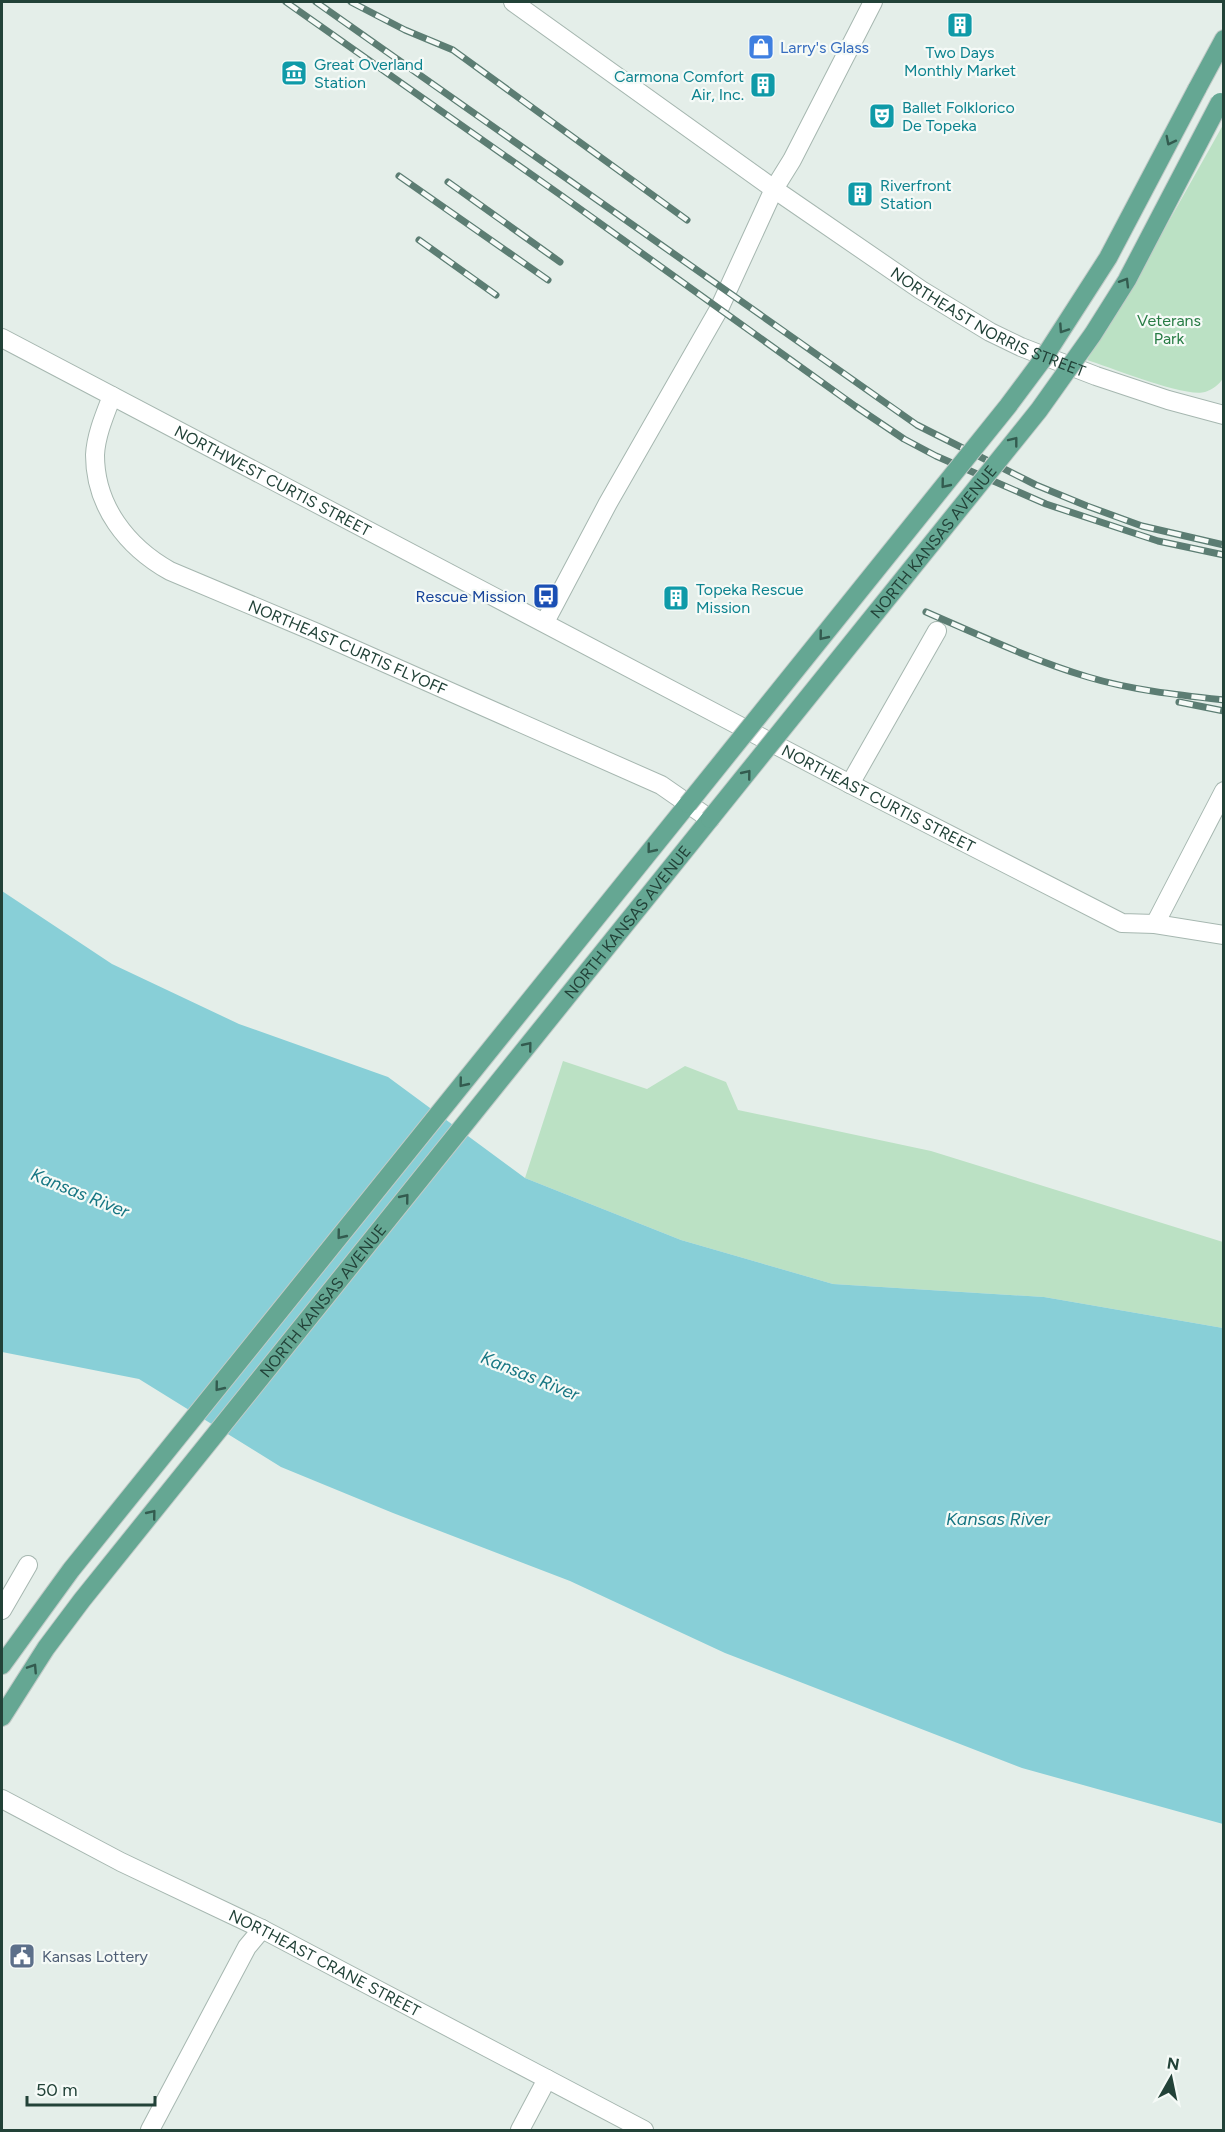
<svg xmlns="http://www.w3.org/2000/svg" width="1225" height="2132" viewBox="0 0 1225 2132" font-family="Figtree,sans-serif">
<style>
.green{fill:#bbe1c4}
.water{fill:#88cfd7}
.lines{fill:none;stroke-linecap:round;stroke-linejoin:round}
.minor-casing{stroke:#a6b7b0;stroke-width:20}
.major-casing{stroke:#c1cac7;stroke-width:20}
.minor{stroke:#fff;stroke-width:18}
.major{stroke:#65a793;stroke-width:18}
.rail-casing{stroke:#5c7d73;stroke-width:7}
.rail{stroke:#f5faf7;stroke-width:4.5;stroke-dasharray:14;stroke-linecap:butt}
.major-bridge-casing{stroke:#c1cac7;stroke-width:20;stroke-linecap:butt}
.major-bridge{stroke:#65a793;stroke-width:18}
.oneway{stroke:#335b4f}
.labels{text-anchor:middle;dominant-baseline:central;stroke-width:4.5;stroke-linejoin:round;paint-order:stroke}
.shop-label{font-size:16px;fill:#366cbe;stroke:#f5faf7;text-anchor:start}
.culture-label{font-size:16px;fill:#0d838f;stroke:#f5faf7;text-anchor:start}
.park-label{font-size:16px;fill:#287c45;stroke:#f5faf7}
.street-label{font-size:16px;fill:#224238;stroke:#f5faf7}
.transit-label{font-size:16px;fill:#164399;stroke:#f5faf7;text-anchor:end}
.service-label{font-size:16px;fill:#4e5e75;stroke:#f5faf7;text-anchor:start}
.water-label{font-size:18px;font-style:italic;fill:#167683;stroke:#f5faf7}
</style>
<rect width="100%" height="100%" fill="#e4eee9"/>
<g class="green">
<path d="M 1223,125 L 1223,378 C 1220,384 1212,390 1205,392 C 1185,398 1110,367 1087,360 L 1160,237 Z"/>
<polygon points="563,1061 647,1089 685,1066 726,1082 738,1110 931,1151 1223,1242 1223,1328 1044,1297 833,1284 681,1240 525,1178"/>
</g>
<polygon class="water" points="2,891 112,964 239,1024 388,1077 525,1178 681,1240 833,1284 1044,1297 1223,1328 1223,1824 1022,1768 725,1653 570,1581 393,1513 281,1467 139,1379 2,1352"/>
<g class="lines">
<defs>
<g id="minor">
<path id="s1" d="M 513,2 L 774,189 L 921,290 L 990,332 L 1021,347 L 1096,376 L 1168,400 L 1224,415"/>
<path id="s2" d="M 2,338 L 850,784 L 1122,923 L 1155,924 L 1224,935"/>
<path id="s3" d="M 112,396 C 105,414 96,435 95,455 C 95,506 127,547 170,571 L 315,632 L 661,785 L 710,819"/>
<polyline points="545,622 608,503 719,309 774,189 792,160 873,2"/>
<polyline points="850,784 937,631"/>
<polyline points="1155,924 1224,791"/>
<polyline points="2,1610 28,1565"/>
<path id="s4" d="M 2,1799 L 121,1862 L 262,1929 L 644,2130"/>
<polyline points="150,2130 247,1947 262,1929"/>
<polyline points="520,2130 547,2079"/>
</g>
<g id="major">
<polyline points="1197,89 1224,39"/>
<polyline points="2,1665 71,1570 688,804"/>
<path id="s5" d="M 2,1717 L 46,1648 L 82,1600 L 710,819"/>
</g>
</defs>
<use href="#minor" class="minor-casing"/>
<use href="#major" class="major-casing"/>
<use href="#minor" class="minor"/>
<use href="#major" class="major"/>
<defs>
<g id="rail">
<polyline points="286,2 562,196 855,406 904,439 936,456 1046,504 1158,541 1224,555"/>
<polyline points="316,2 917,425 1036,485 1087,506 1142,526 1224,545"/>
<polyline points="351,2 405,30 453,50 687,220"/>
<polyline points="399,176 548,280"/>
<polyline points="448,182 560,262"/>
<polyline points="419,240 496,295"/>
<path d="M 926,612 C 979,635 1032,660 1088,677 C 1131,690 1178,695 1224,700"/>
<polyline points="1179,702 1224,711"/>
</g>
</defs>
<use href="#rail" class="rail-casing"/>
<use href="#rail" class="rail"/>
<defs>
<g id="major-bridge">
<polyline points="688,804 1008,406 1043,359 1108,258 1197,89"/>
<path id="s6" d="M 710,819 L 1039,410 L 1093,334 L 1127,280 L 1220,102"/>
</g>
</defs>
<use href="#major-bridge" class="major-bridge-casing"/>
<use href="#major-bridge" class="major-bridge"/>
</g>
<defs><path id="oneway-chevron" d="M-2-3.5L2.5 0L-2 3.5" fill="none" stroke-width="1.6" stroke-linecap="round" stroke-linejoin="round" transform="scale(1.5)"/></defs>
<g class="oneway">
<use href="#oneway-chevron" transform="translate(1170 141) rotate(117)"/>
<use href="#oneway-chevron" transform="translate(1125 282) rotate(-59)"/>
<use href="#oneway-chevron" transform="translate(1063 329) rotate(124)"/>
<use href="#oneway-chevron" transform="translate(1014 441) rotate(-52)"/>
<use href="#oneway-chevron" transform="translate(945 484) rotate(129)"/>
<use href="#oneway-chevron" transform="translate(823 636) rotate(129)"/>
<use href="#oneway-chevron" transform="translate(747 774) rotate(-51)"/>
<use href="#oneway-chevron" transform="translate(651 849) rotate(129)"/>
<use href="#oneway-chevron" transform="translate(528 1046) rotate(-51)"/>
<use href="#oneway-chevron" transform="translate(463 1083) rotate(129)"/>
<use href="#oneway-chevron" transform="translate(405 1198) rotate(-51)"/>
<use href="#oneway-chevron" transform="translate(341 1235) rotate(129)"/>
<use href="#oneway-chevron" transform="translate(219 1387) rotate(129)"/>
<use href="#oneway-chevron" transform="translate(152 1514) rotate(-51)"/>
<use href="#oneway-chevron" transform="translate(33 1668) rotate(-57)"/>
</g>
<defs>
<symbol id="building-square" viewBox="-11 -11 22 22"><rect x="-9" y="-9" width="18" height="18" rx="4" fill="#0f9aa8" stroke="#f5faf7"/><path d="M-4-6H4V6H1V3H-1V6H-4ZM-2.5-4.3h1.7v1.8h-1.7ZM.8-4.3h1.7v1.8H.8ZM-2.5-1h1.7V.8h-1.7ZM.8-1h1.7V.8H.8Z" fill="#fff"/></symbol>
<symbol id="shop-square" viewBox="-11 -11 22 22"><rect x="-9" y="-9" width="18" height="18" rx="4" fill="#3f7fe0" stroke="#f5faf7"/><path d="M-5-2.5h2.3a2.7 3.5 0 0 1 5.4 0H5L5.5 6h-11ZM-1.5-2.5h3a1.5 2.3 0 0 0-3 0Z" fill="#fff"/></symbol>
<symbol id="museum-square" viewBox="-11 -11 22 22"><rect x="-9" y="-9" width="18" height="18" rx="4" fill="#0f9aa8" stroke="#f5faf7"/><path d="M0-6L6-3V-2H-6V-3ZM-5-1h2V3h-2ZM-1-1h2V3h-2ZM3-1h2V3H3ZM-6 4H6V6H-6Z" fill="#fff"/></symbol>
<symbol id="theatre-square" viewBox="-11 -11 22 22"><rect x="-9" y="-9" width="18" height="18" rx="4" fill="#0f9aa8" stroke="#f5faf7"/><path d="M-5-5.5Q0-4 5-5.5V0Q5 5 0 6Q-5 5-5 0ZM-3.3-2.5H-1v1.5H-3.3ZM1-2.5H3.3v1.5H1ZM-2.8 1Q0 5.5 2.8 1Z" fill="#fff"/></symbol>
<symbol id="bus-square" viewBox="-11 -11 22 22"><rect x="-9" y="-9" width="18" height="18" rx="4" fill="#1a4fb4" stroke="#f5faf7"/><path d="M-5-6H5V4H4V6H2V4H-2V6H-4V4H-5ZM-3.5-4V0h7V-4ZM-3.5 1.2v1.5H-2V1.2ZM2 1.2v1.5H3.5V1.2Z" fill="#fff"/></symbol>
<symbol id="civic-square" viewBox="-11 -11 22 22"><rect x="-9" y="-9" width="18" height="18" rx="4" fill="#5c6f8a" stroke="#f5faf7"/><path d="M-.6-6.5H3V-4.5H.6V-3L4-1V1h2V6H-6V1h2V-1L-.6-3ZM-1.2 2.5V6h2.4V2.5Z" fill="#fff"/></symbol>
</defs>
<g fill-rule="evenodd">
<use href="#building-square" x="945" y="10" width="30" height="30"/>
<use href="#shop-square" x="746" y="32" width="30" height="30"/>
<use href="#museum-square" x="279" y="58" width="30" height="30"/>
<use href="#building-square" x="748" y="70" width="30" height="30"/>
<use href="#theatre-square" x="867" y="101" width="30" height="30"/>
<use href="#building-square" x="845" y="179" width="30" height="30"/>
<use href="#bus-square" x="531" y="581" width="30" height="30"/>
<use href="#building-square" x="661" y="583" width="30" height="30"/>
<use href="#civic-square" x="7" y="1941" width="30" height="30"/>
</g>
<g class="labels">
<g class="shop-label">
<text x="780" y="47">Larry's Glass</text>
</g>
<g class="culture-label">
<text x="960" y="52" text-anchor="middle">Two Days<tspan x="960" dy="18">Monthly Market</tspan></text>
<text x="314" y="64">Great Overland<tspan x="314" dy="18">Station</tspan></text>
<text x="744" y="76" text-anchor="end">Carmona Comfort<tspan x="744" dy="18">Air, Inc.</tspan></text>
<text x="902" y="107">Ballet Folklorico<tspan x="902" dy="18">De Topeka</tspan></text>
<text x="880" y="185">Riverfront<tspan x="880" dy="18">Station</tspan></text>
<text x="696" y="589">Topeka Rescue<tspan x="696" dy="18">Mission</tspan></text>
</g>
<g class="park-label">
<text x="1169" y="320">Veterans<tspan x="1169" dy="18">Park</tspan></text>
</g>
<g class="street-label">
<text stroke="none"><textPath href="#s1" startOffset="574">NORTHEAST NORRIS STREET</textPath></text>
<text stroke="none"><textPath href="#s2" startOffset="306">NORTHWEST CURTIS STREET</textPath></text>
<text stroke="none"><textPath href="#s6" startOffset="356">NORTH KANSAS AVENUE</textPath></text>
<text stroke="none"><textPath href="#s3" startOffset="400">NORTHEAST CURTIS FLYOFF</textPath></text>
<text stroke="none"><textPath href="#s2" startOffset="990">NORTHEAST CURTIS STREET</textPath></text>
<text stroke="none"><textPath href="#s5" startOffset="1012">NORTH KANSAS AVENUE</textPath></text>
<text stroke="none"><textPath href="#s5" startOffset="526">NORTH KANSAS AVENUE</textPath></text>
<text stroke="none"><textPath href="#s4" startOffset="362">NORTHEAST CRANE STREET</textPath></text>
</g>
<g class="transit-label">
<text x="526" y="596">Rescue Mission</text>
</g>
<g class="service-label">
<text x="42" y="1956">Kansas Lottery</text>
</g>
<g class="water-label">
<text transform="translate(80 1193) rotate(22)">Kansas River</text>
<text transform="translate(530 1376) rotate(22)">Kansas River</text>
<text x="998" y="1519">Kansas River</text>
</g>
</g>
<rect width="1225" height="2132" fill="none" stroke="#224238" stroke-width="6"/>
<g transform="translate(1171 2078) rotate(9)" stroke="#f5faf7" stroke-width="4.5" paint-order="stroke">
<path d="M0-4.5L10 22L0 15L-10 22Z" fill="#224238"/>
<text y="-9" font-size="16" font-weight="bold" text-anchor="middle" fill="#224238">N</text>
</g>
<path d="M27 2096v9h128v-9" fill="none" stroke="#224238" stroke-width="3"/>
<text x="36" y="2096" font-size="18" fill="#224238" stroke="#f5faf7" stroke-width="4.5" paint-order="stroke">50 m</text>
</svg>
